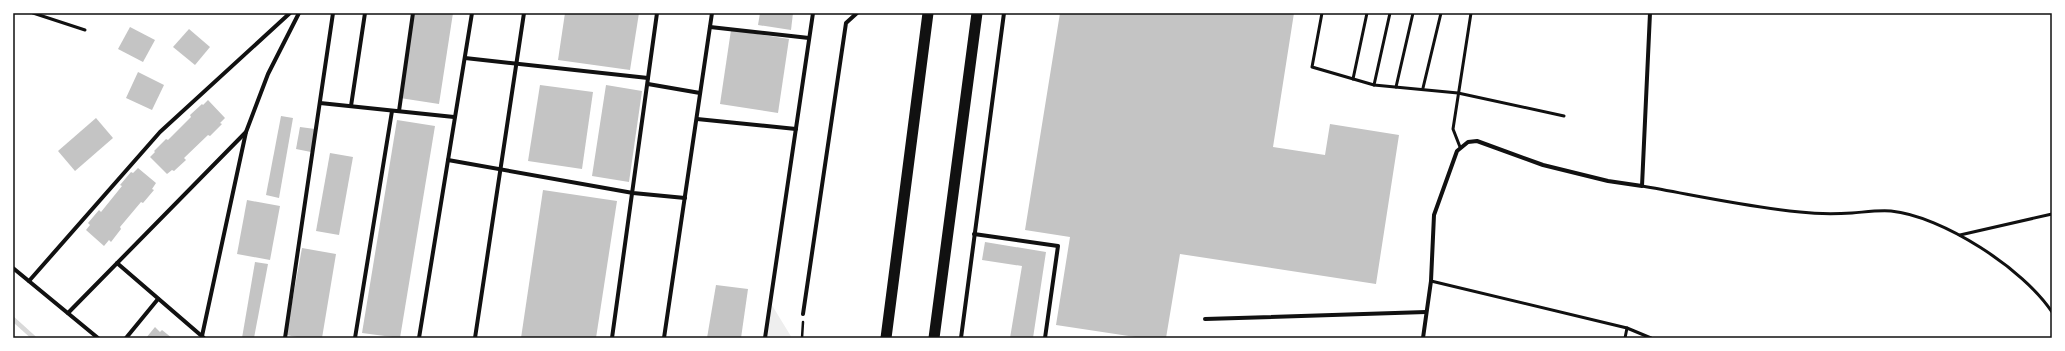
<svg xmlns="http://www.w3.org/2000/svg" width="2065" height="351" viewBox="0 0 2065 351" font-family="'Asap Condensed',sans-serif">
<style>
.green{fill:#eee}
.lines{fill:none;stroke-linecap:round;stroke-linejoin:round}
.stream{stroke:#d9d9d9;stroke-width:4.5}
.building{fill:#c4c4c4}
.path{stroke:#111;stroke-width:2.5}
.service{stroke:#111;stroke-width:3}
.minor{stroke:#111;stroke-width:4}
.trunk{stroke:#111;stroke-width:11}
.neatline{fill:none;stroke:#111;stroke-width:1.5}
</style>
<rect width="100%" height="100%" fill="#fff"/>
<polygon class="green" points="770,302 792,338 765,338"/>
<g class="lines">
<polyline class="stream" points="13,319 34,338"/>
</g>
<g class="building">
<polygon points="414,13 453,13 439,104 400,98"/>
<polygon points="565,13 639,13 630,70 558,60"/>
<polygon points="760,13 793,13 791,30 758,25"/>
<polygon points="1060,13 1294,13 1273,147 1325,155 1330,124 1399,135 1376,284 1180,254 1166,338 1142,338 1056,325 1070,237 1025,230"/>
<polygon points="130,27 155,40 143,62 118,49"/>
<polygon points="189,29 210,47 195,65 173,47"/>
<polygon points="731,30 789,39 778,113 720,104"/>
<polygon points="138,72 164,85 152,110 126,98"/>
<polygon points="540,85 593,92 582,169 528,161"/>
<polygon points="606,85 642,91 629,182 592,176"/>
<polygon points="208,100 225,118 220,123 222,124 210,136 208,135 184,158 186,160 174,171 172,170 167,174 150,157 155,152 154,151 166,139 168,140 191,117 190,115 202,104 203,105"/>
<polygon points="281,116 293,118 279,198 266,195"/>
<polygon points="96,118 113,138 75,171 58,151"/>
<polygon points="397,120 435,126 400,338 362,333"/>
<polygon points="300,127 315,129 311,152 296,149"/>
<polygon points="330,153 353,157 339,235 316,231"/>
<polygon points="138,168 156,183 152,189 154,190 143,203 141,202 120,227 121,229 111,242 109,240 104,246 86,230 90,225 88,223 99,210 101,212 122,186 120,185 131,172 133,173"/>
<polygon points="543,190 617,201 596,338 521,338"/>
<polygon points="247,200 280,206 270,260 237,254"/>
<polygon points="985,242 1046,252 1033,338 1010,338 1022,266 982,260"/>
<polygon points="302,248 336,254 322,338 302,338 286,335"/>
<polygon points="255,262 268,264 254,338 242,338"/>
<polygon points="716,285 748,289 741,338 707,338"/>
<polygon points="155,327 160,332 162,330 172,338 146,338"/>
</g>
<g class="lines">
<polyline class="path" points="802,338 803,322"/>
<g class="service">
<polyline points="33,13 85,30"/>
<polyline points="1322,13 1312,67 1374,85 1458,93 1564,116"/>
<polyline points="1353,79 1367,13"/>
<polyline points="1374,85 1390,13"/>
<polyline points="1396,87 1413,13"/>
<polyline points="1423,88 1441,13"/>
<polyline points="1460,147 1453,129 1471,13"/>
<path d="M 1642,186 C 1694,195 1747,207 1800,212 C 1817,214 1835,214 1852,213 C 1865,212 1878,210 1891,211 C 1942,216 2024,269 2052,312"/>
<polyline points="1960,235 2052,214"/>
<polyline points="1431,281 1627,328 1651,338"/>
<polyline points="1625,338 1627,328"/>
</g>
<g class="minor">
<polyline points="710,27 809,38"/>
<polyline points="465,58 648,78"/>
<polyline points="648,84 700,93"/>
<polyline points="320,103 454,117"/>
<polyline points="351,106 365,13"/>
<polyline points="399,111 413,13"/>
<polyline points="697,119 796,129"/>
<polyline points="448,160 633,193 685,198"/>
<polyline points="974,234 1058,246 1045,338"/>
<polyline points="117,263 204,338"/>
<polyline points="13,268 98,338"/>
<polyline points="29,281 160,132 290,13"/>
<polyline points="68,313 246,132 268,74 299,13"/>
<polyline points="803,314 846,23 857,13"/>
<polyline points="1205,319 1426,312"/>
<polyline points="202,336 246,132"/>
<polyline points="126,338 158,299"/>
<polyline points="285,338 333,13"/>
<polyline points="355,338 392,111"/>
<polyline points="419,338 472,13"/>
<polyline points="475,338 524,13"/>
<polyline points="612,338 657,13"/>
<polyline points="664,338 712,13"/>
<polyline points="765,338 813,13"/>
<polyline points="961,338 1004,13"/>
<polyline points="1423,338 1431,281 1434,215 1457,151 1468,142 1477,141 1543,165 1608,181 1642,186 1650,13"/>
</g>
<g class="trunk">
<polyline points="886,338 928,13"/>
<polyline points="934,338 977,13"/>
</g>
</g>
<rect width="2065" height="351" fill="none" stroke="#ffffff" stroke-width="28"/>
<rect x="14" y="14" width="2037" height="323" class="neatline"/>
</svg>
